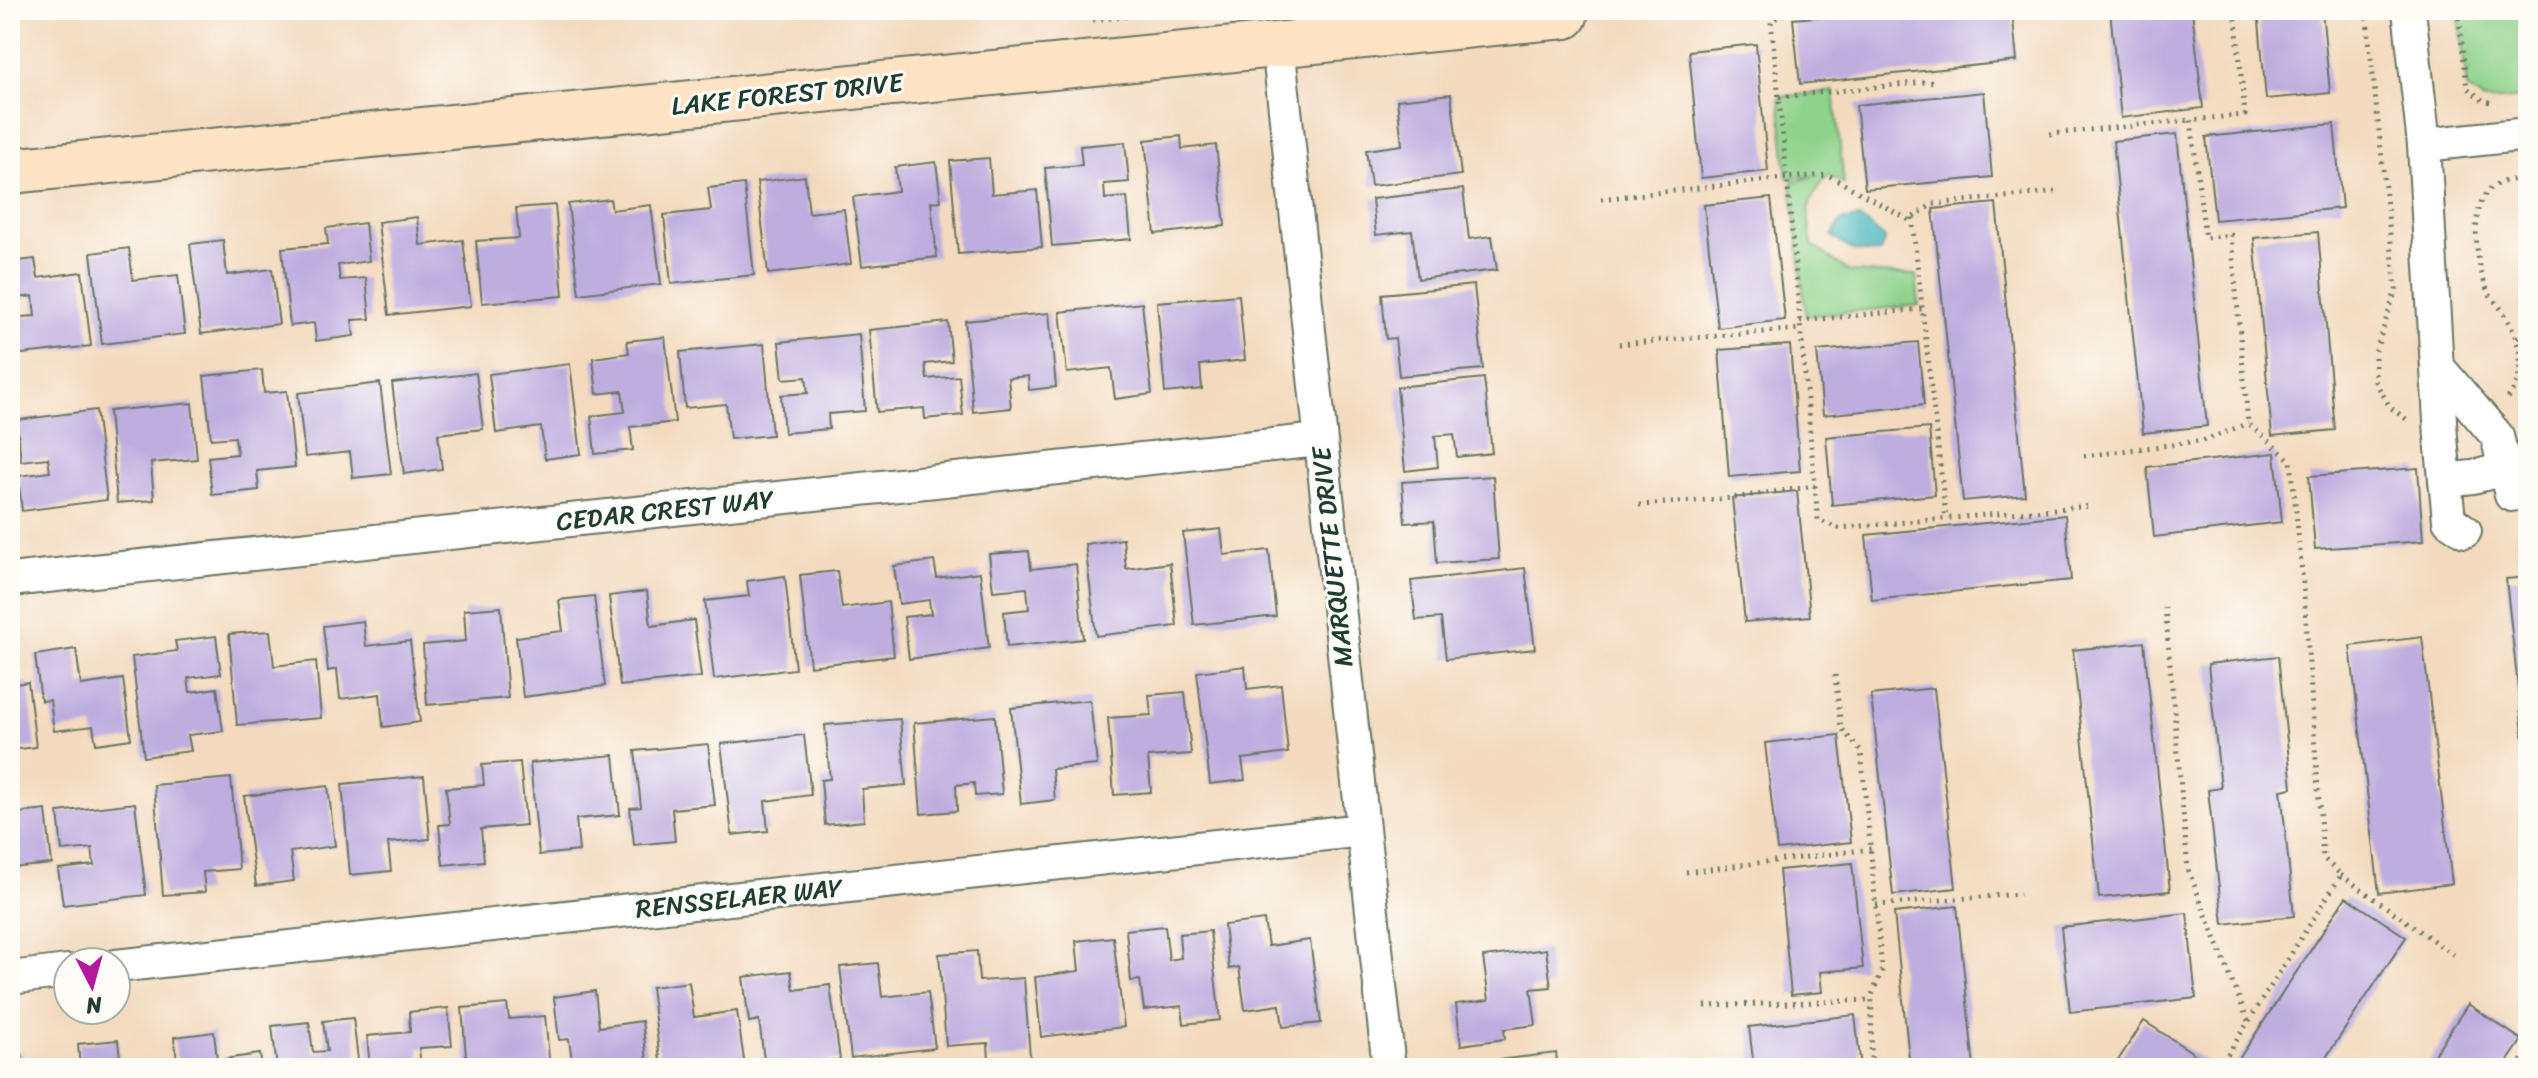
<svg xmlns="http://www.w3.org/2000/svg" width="2538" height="1078" viewBox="0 0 2538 1078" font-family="Sriracha,sans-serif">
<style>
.green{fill:#8fd28b;stroke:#578860;stroke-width:2}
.water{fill:#46b5bd;stroke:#327978;stroke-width:2}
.building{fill:#beaddf}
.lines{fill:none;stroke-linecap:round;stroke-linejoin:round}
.street-casing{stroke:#697464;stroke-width:36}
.secondary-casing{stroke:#697464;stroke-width:48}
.path{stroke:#697464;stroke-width:5;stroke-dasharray:2 6;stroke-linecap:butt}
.street{stroke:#fff;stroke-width:32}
.secondary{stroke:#fee4c5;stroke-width:44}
.labels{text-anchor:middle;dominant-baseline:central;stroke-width:6;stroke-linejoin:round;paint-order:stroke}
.street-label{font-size:26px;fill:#1f3d34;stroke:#fdfcf7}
</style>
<rect width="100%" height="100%" fill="#fdfcf7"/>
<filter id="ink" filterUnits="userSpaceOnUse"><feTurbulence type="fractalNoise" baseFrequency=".0125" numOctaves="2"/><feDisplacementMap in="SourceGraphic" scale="16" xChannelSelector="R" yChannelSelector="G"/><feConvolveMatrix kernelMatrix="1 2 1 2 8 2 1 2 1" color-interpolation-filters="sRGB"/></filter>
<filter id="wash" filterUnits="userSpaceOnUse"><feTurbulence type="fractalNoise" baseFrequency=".006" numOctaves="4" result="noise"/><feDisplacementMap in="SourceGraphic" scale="32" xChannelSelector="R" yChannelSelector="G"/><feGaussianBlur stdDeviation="1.8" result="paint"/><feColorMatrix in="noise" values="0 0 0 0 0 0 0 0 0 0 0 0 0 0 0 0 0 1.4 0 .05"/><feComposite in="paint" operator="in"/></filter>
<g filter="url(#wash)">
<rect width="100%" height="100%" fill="#f3dabe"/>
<g class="green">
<polygon points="2458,10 2528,10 2528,98 2484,101 2467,88"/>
<path d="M 1834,91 L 1844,184 L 1828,175 C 1804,206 1807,208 1812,245 L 1850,272 L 1916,275 L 1919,305 L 1806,316 L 1791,182 L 1816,176 L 1787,178 L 1779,97 Z"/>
</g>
<path class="water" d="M 1859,218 L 1885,238 L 1880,252 C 1859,254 1848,250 1832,236 L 1841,221 Z"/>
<g id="blocks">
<g class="building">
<polygon points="1890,10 2012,10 2017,61 1800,84 1793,19"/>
<polygon points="2110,10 2192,10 2203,108 2121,118"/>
<polygon points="2258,10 2322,10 2330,93 2266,99"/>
<polygon points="1756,44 1768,171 1701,178 1689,51"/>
<polygon points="1984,92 1992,177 1865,189 1856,105"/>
<polygon points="1451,94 1461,175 1371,186 1366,150 1402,145 1397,100"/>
<polygon points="2334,124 2342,208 2215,220 2206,137"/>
<polygon points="2177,134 2207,426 2143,433 2113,141"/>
<polygon points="1181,136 1182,149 1216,145 1225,226 1155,234 1145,140"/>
<polygon points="1125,142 1129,182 1104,184 1105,199 1127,197 1131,239 1052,246 1045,168 1082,165 1080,146"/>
<polygon points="989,158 992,194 1037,190 1042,247 958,254 950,161"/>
<polygon points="936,162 941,201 931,202 937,257 862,266 853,197 898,191 895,167"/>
<polygon points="805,176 809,213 844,209 851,264 768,274 757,182"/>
<polygon points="744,184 754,275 671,284 664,215 711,210 708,188"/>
<polygon points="1463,189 1469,239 1492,236 1497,270 1418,279 1412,231 1376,235 1372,199"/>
<polygon points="1771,198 1785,320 1718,328 1704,205"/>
<polygon points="610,199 612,210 651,205 661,284 579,294 568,204"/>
<polygon points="1996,203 2025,495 1963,501 1933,209"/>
<polygon points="555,205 563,296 482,303 476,241 519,238 516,208"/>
<polygon points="417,217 420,245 463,240 471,306 389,315 378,222"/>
<polygon points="365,223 369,261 338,265 340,280 366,278 370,319 352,320 354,336 316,341 314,323 290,326 282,248 328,244 326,228"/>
<polygon points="2318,232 2335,430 2272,436 2254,238"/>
<polygon points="223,240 227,275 272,269 279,324 201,334 190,244"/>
<polygon points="129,248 133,280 178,275 185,334 102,344 91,253"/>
<polygon points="35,259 38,278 82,272 91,346 14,355 10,318 35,316 33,296 10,299 10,262"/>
<polygon points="1474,285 1483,369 1399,376 1395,338 1386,339 1382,294"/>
<polygon points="1239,295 1245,360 1200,365 1202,389 1165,393 1157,302"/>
<polygon points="1142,303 1152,394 1115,399 1111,368 1067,373 1060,312"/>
<polygon points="1049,313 1056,387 1029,390 1028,376 1008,378 1011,408 973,412 965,321"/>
<polygon points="948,322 952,361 925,364 927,379 959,376 963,415 925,419 924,408 877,412 869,330"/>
<polygon points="859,334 865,411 828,414 829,429 784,433 781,395 808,393 806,377 783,379 779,342"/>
<polygon points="665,337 675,422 630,427 633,450 595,454 591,416 625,412 622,391 597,394 593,358 629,353 627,341"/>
<polygon points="1918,342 1924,405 1823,415 1817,351"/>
<polygon points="764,344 772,435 730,439 726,404 685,408 680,352"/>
<polygon points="1790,345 1800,471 1729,477 1719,350"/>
<polygon points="570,364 581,454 545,459 541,427 496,433 489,374"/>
<polygon points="262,370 264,393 287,391 295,467 257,471 259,490 212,495 208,457 237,454 235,437 211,439 204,376"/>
<polygon points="476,373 483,429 438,434 442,469 404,474 392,383"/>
<polygon points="1484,378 1492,453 1457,457 1454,434 1435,436 1438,467 1405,471 1397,387"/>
<polygon points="380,383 391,474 353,478 350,452 305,457 298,393"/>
<polygon points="192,403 197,459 151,463 154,500 117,503 109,411"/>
<polygon points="96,410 107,500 22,511 18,476 50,472 48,458 21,461 17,420"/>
<polygon points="1929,428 1935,495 1832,505 1826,437"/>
<polygon points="2275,453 2282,522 2154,537 2147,467"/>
<polygon points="2418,468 2423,541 2315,549 2309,476"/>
<polygon points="1493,476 1499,559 1437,563 1434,521 1405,523 1402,482"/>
<polygon points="1797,491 1810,616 1745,622 1732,498"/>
<polygon points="2065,515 2071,580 1872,600 1866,535"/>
<polygon points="1221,529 1224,555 1269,550 1276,616 1194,625 1183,533"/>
<polygon points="1123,539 1126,569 1170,563 1177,626 1096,636 1085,544"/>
<polygon points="1029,551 1031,569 1076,564 1083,639 1007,647 1004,612 1029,609 1027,588 993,591 989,554"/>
<polygon points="934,561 937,578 980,572 989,648 909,659 904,617 931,614 929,600 899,604 894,566"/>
<polygon points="1525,568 1535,649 1446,659 1441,618 1416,620 1411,581"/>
<polygon points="837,571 842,608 888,602 894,656 810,666 800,575"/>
<polygon points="785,576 795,669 714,679 705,601 749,596 747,581"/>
<polygon points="2528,577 2528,761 2526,761 2506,579"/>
<polygon points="647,591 651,626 694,620 701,677 620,686 609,596"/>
<polygon points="594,596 605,686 523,697 516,637 563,631 559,600"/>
<polygon points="501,607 508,698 427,705 423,645 466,641 464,610"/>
<polygon points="363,621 366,646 410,641 420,722 383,727 380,694 340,699 337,669 328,671 323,626"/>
<polygon points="270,631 274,666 316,661 321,718 237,725 229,634"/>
<polygon points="216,636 221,674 188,678 190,692 217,688 223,731 188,735 191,751 144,757 132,657 177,651 175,641"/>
<polygon points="2422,637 2452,884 2379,893 2350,646"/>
<polygon points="2144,642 2170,891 2099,898 2073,650"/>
<polygon points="76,649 81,685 123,679 131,739 96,744 93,726 54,731 50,700 41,701 35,655"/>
<polygon points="2278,656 2292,788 2281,790 2294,916 2223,924 2208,790 2221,788 2208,664"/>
<polygon points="1245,666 1247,689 1281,685 1288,753 1242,759 1245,780 1210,784 1197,672"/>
<polygon points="28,682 36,747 10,750 10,685"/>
<polygon points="1934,688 1956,888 1893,895 1871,695"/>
<polygon points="1185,692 1191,754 1148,757 1151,792 1114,795 1108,718 1151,715 1149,695"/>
<polygon points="1090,700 1097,765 1052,769 1055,800 1021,804 1011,708"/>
<polygon points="995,716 1002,794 975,796 974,783 956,785 957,811 921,814 914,723"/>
<polygon points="900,719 906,785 862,789 864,821 825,825 821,780 830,779 825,725"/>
<polygon points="804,735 811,795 765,801 768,831 732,835 721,744"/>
<polygon points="1839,735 1851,842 1777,850 1765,743"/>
<polygon points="708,744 715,805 672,809 675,841 634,845 630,808 641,807 635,751"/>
<polygon points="614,755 620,815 576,819 579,851 539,855 530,763"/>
<polygon points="520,762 526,825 481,829 484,861 443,865 439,825 450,824 446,788 484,785 482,765"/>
<polygon points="424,776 430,839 388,843 391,871 350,875 342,784"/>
<polygon points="231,778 239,869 203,872 205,892 163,895 154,785"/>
<polygon points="328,786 335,846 290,852 294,881 256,886 244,796"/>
<polygon points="135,803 146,895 63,905 58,869 94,865 92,848 62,851 58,812"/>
<polygon points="46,810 52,864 10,868 10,814"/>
<polygon points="1852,863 1863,968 1820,972 1822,992 1791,995 1779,870"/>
<polygon points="2346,897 2406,937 2319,1068 2233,1068"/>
<polygon points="1957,906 1974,1068 1910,1068 1894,913"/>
<polygon points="2187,913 2196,998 2070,1012 2061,927"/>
<polygon points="1264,920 1268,946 1310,940 1321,1023 1283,1027 1280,1005 1245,1010 1239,967 1229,969 1224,925"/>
<polygon points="1165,926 1169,960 1181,958 1179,934 1210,931 1220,1020 1184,1024 1182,1006 1144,1010 1140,980 1131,981 1126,930"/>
<polygon points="1113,937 1124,1027 1041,1037 1035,977 1079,971 1076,941"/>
<polygon points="1546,949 1551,987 1531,989 1536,1025 1504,1029 1505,1039 1461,1045 1456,1004 1489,1000 1483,957"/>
<polygon points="977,951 979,981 1024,978 1030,1057 989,1060 988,1043 946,1046 939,954"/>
<polygon points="878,963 882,997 928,992 935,1048 851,1058 840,967"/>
<polygon points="791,971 794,990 830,985 840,1060 765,1068 759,1020 749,1022 743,977"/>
<polygon points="689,982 694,1017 737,1011 745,1068 661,1068 651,987"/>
<polygon points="595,991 599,1027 642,1021 648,1068 573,1068 569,1039 559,1040 554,997"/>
<polygon points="507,1004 509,1019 545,1016 550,1068 467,1068 462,1008"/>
<polygon points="2468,1004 2522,1040 2503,1068 2425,1068"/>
<polygon points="448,1008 452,1046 419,1048 421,1068 370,1068 367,1036 410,1032 409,1012"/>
<polygon points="1855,1015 1861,1068 1754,1068 1749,1027"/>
<polygon points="353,1018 359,1068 277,1068 272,1026 309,1022 313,1052 327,1051 323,1021"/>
<polygon points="2144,1021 2204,1060 2199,1068 2113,1068"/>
<polygon points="214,1032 217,1060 260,1054 262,1068 178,1068 174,1037"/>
<polygon points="118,1040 121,1068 80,1068 78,1044"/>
<polygon points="22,1053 23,1068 10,1068 10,1054"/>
<polygon points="1556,1053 1558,1068 1483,1068 1483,1062"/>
</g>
</g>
</g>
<g filter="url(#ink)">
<use href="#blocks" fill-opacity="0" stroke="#697464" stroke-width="2"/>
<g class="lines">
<defs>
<g id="street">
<polyline points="2409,10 2424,145 2441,438 2449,520 2465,531"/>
<polyline points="1278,45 1389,1068"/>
<polyline points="2424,145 2528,134"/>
<polyline points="2437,366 2497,436 2511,495"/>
<polyline points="2445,480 2473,477 2505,469"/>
<polyline points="10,580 1319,440"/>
<polyline points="116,966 1363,830"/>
<polyline points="10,978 68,971"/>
</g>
<polyline id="secondary" points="10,171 1565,16"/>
</defs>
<use href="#street" class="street-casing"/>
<use href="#secondary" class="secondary-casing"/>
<g class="path">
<polyline points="1791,10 1771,21 1787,178 1828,175 1909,220 1933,204 2055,192"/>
<polyline points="1859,10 1860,13"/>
<polyline points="2366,10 2396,290 2375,353 2375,381 2390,407 2406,419"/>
<polyline points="2458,10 2467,88 2484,101 2491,102"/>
<polyline points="1093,20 1184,10"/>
<polyline points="1779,97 1935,81"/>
<polyline points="2050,134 2191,120"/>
<polyline points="1601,199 1787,178 1818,520 1838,528 2090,506"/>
<polyline points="1912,218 1946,518"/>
<polyline points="1800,321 1922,309"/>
<polyline points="2517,338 2528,326"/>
<polyline points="1619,344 1801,329"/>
<path d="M 2508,398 C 2529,370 2520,340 2503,312 C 2498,304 2489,296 2486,287 C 2476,261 2468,206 2492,187 C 2501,180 2517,179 2528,178"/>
<polyline points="2084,456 2207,440 2248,423"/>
<polyline points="1639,505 1732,498 1815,486"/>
<polyline points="2165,607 2188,869 2248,1021"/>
<polyline points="1835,675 1841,728 1861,751 1882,970 1872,995 1871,1068"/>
<polyline points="1686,872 1871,849"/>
<polyline points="2341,875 2458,958"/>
<polyline points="1876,905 2020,894"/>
<polyline points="1705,1006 1871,1000"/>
<polyline points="2219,1068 2341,875 2323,858 2304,593 2291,461 2248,423 2231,235 2205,238 2191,120 2245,115 2235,10"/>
<polyline points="2517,1068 2528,1053"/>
</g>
<use href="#street" class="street"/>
<use href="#secondary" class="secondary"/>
</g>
</g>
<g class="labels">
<g class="street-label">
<text transform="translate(787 94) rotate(-6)">LAKE FOREST DRIVE</text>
<text transform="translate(665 510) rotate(-6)">CEDAR CREST WAY</text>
<text transform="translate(1332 557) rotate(-96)">MARQUETTE DRIVE</text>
<text transform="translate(739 898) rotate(-6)">RENSSELAER WAY</text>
</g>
</g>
<rect width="2538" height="1078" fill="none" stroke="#fdfcf7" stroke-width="40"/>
<g transform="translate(92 986) rotate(174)"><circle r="38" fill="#fdfcf7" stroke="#a4b0a9" stroke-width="2"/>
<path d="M0-6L14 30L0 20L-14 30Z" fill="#b5179e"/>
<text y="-12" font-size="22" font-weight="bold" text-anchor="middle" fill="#1f3d34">N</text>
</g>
</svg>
